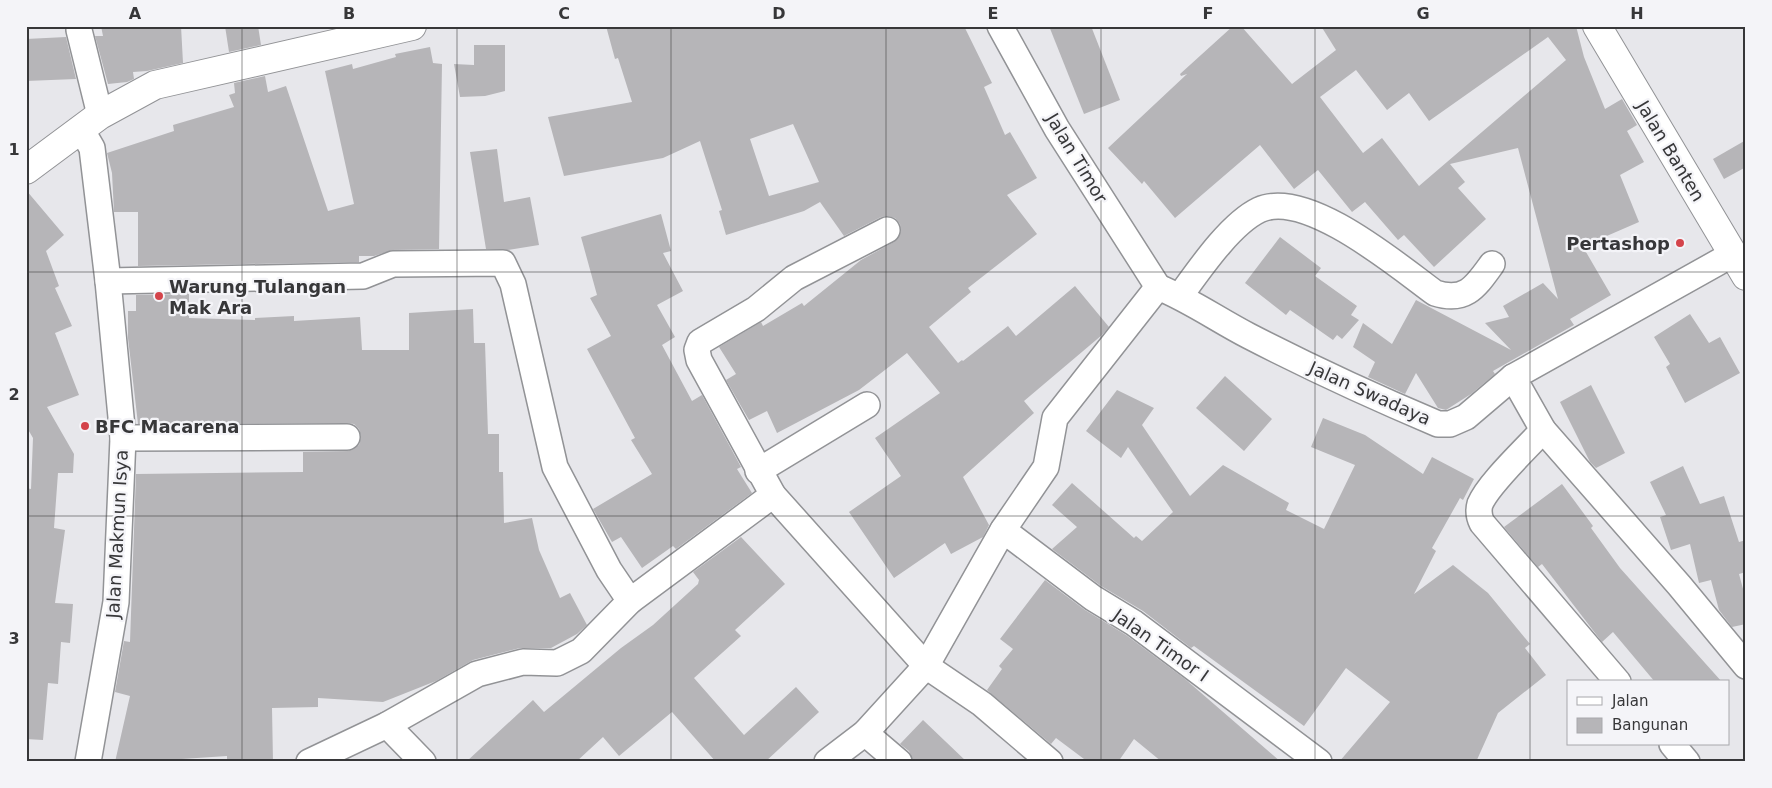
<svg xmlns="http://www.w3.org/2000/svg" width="1772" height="788" viewBox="0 0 1772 788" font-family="'DejaVu Sans',sans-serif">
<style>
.building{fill:#b6b5b8;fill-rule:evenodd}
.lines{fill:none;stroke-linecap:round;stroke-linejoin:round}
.minor-casing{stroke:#929396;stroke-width:28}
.tertiary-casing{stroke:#929396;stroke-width:30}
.minor{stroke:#fff;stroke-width:25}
.tertiary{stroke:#fff;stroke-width:28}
.grid{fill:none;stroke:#373739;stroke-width:1;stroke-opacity:0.55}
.poi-dot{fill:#d4444b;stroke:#f4f4f8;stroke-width:2}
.labels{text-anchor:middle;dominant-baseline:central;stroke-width:4.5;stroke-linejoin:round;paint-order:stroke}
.street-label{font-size:18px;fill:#373739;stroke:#f4f4f8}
.poi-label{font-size:18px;font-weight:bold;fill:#373739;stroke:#f4f4f8;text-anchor:start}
.neatline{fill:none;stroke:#373739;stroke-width:2}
.grid-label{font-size:16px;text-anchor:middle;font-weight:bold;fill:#373739}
</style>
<rect width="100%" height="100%" fill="#e7e7eb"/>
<g class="building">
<polygon points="101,26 181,26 183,63 147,71 133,72 134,79 127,82 108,84 95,36 103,36"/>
<polygon points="225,26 258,26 261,45 229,52"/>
<path d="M 606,26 L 964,26 L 992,83 L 984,87 L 1005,135 L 1010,132 L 1037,178 L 1007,195 L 1037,234 L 968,288 L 971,292 L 929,327 L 958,363 L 962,360 L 963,361 L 1008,326 L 1016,336 L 1075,286 L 1109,327 L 1102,335 L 1024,401 L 1034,413 L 963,477 L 989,525 L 983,537 L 951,554 L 945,543 L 894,578 L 849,512 L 901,476 L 875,438 L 940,393 L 907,353 L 859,390 L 777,433 L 767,411 L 749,420 L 726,380 L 736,374 L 719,347 L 761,322 L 763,326 L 802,303 L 804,306 L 861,260 L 894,242 L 901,231 L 900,224 L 895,218 L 888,216 L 881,217 L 844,236 L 820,202 L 804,211 L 726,235 L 719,211 L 722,210 L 700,141 L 663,158 L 564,176 L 548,117 L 632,102 L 618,58 L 615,59 ZM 793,124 L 819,182 L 769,196 L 750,139 Z"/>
<polygon points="1049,26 1091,26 1120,100 1084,114"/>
<path d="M 1233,26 L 1241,26 L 1292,84 L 1336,50 L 1321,26 L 1576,26 L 1584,57 L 1605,109 L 1622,99 L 1637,125 L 1627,131 L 1644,162 L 1620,175 L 1639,222 L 1586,245 L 1589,250 L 1586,252 L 1611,295 L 1570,319 L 1574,325 L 1493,371 L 1495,374 L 1471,394 L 1446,410 L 1438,408 L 1416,373 L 1405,394 L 1368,377 L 1375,362 L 1353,347 L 1363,323 L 1392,344 L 1416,300 L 1511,350 L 1485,323 L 1509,317 L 1503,306 L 1543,283 L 1558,299 L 1518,148 L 1450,164 L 1465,182 L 1458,188 L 1486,219 L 1434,267 L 1404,235 L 1398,240 L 1365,202 L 1352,212 L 1318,170 L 1294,189 L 1260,145 L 1175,218 L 1144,181 L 1142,184 L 1108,148 L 1187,74 L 1181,76 L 1180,74 ZM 1548,37 L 1566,60 L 1419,186 L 1382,138 L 1363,153 L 1320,97 L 1356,70 L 1387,110 L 1409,93 L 1429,121 Z"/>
<polygon points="66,37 76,79 26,81 26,39"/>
<polygon points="474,45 505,45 505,91 485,96 460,97 454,64 474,65"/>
<polygon points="430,47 433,63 442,64 439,249 393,250 374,256 359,256 359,262 138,266 138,212 114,212 112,173 107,153 174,131 173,125 234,107 229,95 235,93 234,83 265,76 268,92 286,86 328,211 354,204 325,71 352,64 353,69 396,57 395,54"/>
<polygon points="1746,140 1746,167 1724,179 1713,159"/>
<polygon points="497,149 504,202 530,197 539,245 508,250 486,249 470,152"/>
<polygon points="26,190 64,235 46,251 59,286 55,288 72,326 55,333 79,395 47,407 74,454 73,473 58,473 54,528 65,530 55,603 73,604 70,643 61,642 58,684 48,683 43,740 26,739 26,488 31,489 33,438 26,426"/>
<polygon points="661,214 671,251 663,253 683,291 657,305 675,337 662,345 692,401 702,395 741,467 737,469 752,493 676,549 673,546 642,568 621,537 612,542 593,509 652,474 631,440 635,438 587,349 611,336 590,298 597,295 581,237"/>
<polygon points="1280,237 1321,268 1315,276 1357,306 1351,315 1359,320 1342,339 1337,335 1333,340 1290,310 1286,315 1245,283"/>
<polygon points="189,294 189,318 255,320 255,318 294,316 294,321 360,317 362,350 409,350 409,313 473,309 474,343 485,343 488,434 499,434 499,472 503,472 504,523 532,518 539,550 560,598 570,593 587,625 577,634 551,648 520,648 473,660 436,681 383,702 318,698 318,707 272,708 273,762 227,762 227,756 167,760 167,762 115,762 130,696 115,692 124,641 130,642 136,474 303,472 303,452 348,451 359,445 361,437 359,429 354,424 347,423 138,424 128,338 128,311 136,311 136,295"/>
<polygon points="1690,314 1709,343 1720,337 1740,373 1685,403 1666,367 1670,364 1654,337"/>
<polygon points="1225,376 1272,419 1244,451 1196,408"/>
<polygon points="1591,385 1625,453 1596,468 1590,462 1560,402"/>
<polygon points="1117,390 1154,408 1142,425 1190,496 1223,465 1289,503 1286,510 1324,529 1355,465 1311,447 1323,418 1365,435 1423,474 1432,457 1474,479 1463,500 1460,498 1432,548 1436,551 1414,594 1453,565 1488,593 1530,644 1525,648 1546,675 1498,713 1476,762 1339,762 1390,702 1346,668 1304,726 1194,646 1191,648 1143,611 1101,586 1052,549 1077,527 1052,505 1072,483 1134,538 1136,536 1142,541 1173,512 1128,447 1121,458 1086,431"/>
<polygon points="1683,466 1700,504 1724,496 1739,542 1746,540 1746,572 1739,574 1746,600 1746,624 1732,627 1719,610 1711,580 1699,583 1690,544 1671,550 1660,517 1666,515 1650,482"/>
<polygon points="1562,484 1593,526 1591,528 1620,568 1722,682 1655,682 1613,632 1602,642 1542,564 1538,567 1504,527"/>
<polygon points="741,537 785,584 735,630 741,636 694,678 744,735 796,687 819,712 765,762 716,762 672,712 619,756 603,737 576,762 466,762 533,700 544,712 621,648 653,625 698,584 699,580 693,572"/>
<polygon points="1045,580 1085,610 1126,635 1185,679 1281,762 1162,762 1134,739 1118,762 1088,762 1056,738 1051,744 987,690 1002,669 999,666 1013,649 1000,639"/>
<polygon points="923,720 967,762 913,762 909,751 900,744"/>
</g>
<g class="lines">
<defs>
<g id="minor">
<polyline points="1000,26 1057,129 1158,287"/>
<polyline points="79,30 100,115"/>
<polyline points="81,129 92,148 108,281 123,438 116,602 88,762"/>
<polyline points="887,230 794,278 756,309 700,342 697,350 699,360 773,495 926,666 982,704 1050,762"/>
<polyline points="108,281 363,276 393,264 503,263 513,284 555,467 609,570 630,601"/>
<path d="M 1158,287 C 1190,300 1218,320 1249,336 C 1311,368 1374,397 1438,424 L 1450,424 L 1466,417 L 1513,377 L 1733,254"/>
<path d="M 1180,296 C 1199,270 1230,224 1259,210 C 1306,188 1398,266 1435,293 C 1466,303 1476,286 1492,264"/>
<polyline points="1513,377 1543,430 1679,585 1746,666"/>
<path d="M 1543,430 C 1527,448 1488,484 1480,504 C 1478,511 1479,517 1482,523 L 1618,682"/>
<polyline points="123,438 347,437"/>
<polyline points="758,471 867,405"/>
<polyline points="1003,530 1093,598 1134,623 1319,762"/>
<polyline points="387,725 423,762"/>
<polyline points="865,733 899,762"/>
<polyline points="1672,744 1687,762"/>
<polyline points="309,762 387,725 477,674 523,662 557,663 581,651 630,601 773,495"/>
<polyline points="827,762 865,733 926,666 1003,530 1046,467 1055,418 1158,287"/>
</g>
<g id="tertiary">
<polyline points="1597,26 1746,276"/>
<polyline points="26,170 100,115 155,85 412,26"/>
</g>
</defs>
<use href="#minor" class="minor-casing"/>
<use href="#tertiary" class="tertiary-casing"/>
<use href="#minor" class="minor"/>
<use href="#tertiary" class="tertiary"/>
</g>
<path class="grid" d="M 242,26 L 242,762M 457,26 L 457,762M 671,26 L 671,762M 886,26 L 886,762M 1101,26 L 1101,762M 1315,26 L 1315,762M 1530,26 L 1530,762M 26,272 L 1746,272M 26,516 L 1746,516"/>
<g class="poi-dot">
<circle cx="1680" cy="243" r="5"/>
<circle cx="159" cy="296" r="5"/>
<circle cx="85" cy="426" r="5"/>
</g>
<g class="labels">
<g class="street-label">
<text transform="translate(1671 151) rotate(59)">Jalan Banten</text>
<text transform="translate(1077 158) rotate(59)">Jalan Timor</text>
<text transform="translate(1370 393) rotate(24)">Jalan Swadaya</text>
<text transform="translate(117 534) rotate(-87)">Jalan Makmun Isya</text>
<text transform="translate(1161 645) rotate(35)">Jalan Timor I</text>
</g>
<g class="poi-label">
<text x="1670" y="243" text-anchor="end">Pertashop</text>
<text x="169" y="286">Warung Tulangan<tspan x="169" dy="21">Mak Ara</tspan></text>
<text x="95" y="426">BFC Macarena</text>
</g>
</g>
<rect width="1772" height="788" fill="none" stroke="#f4f4f8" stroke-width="55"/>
<rect x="1567" y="680" width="162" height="65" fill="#f4f4f8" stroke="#a8a8ac"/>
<rect x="1577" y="697" width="25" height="8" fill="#ffffff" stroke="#a8a8ac"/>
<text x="1612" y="706" font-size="15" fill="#373739">Jalan</text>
<rect x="1577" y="718" width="25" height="15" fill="#b6b5b8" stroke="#a8a8ac"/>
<text x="1612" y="730" font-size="15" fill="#373739">Bangunan</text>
<rect x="28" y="28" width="1716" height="732" class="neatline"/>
<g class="grid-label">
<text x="135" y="19">A</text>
<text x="349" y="19">B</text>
<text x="564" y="19">C</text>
<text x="779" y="19">D</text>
<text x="993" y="19">E</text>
<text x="1208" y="19">F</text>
<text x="1423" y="19">G</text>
<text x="1637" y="19">H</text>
<text x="14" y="155">1</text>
<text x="14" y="400">2</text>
<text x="14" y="644">3</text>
</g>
</svg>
